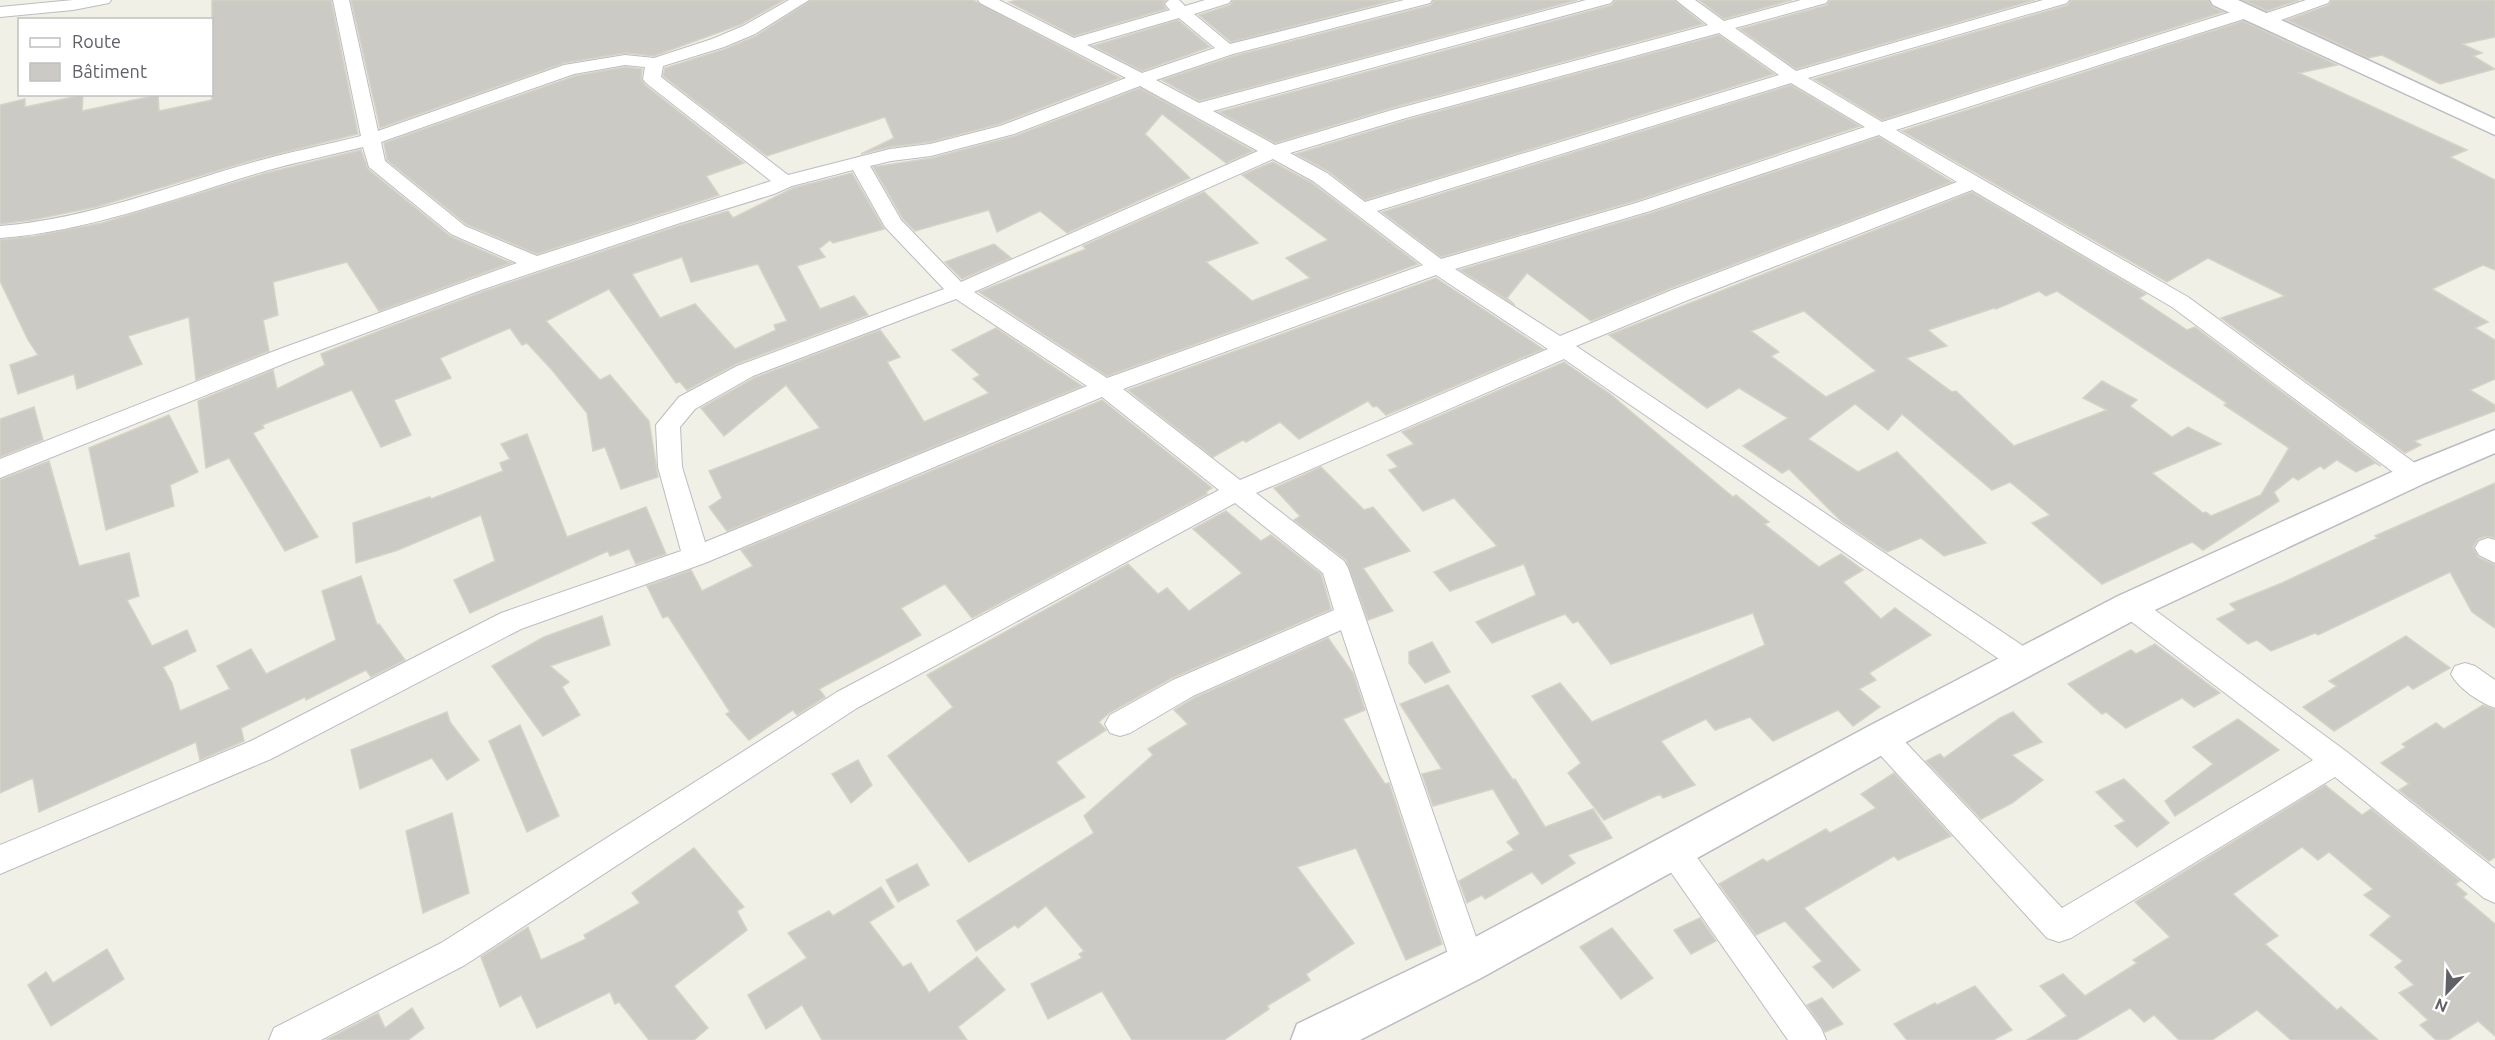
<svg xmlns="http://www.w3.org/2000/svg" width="2495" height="1040" viewBox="0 0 2495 1040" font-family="Ubuntu,sans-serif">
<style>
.building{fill:#cccac4;stroke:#d5d3c6;stroke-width:1.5;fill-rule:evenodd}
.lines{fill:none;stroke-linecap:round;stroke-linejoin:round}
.minor-casing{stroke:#bcbdc2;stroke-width:2}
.secondary-casing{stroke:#bbbcc2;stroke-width:3}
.minor{fill:#fff;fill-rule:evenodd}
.secondary{fill:#fff;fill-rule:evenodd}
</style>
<rect width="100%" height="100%" fill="#f0f0e7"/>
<g class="building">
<polygon points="212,0 331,0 358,134 253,160 96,207 32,220 0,224 0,105 25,99 25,107 83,95 82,111 158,95 159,111 212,100"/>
<polygon points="351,0 784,0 742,24 654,56 625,53 564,63 380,128"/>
<polygon points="811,0 973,0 1120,78 999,124 930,142 890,147 861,154 894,138 885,117 767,156 663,76 665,68 725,49 756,36"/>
<polygon points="1018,0 1166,0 1163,4 1166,9 1074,36 1009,2"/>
<polygon points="1233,0 1395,0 1231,42 1199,15 1230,5"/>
<polygon points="1434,0 1577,0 1199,101 1162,80 1234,56 1431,5"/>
<polygon points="1615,0 1674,0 1703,24 1391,108 1275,143 1219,112 1612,5"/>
<polygon points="1699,0 1792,0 1724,19"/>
<polygon points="1830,0 2035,0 1796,69 1740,29 1827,5"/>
<polygon points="2071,0 2208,0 2212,7 2223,12 1882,120 1814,79 2068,5"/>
<polygon points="2243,0 2299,0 2267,11"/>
<polygon points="2332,0 2495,0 2495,37 2462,44 2482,53 2473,56 2495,69 2440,84 2382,55 2368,58 2287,20 2329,5"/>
<polygon points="1178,20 1210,47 1142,71 1093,46"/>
<polygon points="2243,21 2337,65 2299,73 2467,150 2450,157 2495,180 2495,270 2483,265 2432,289 2488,322 2475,328 2495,340 2495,379 2470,390 2495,405 2495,411 2414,441 2421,445 2405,453 2221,318 2285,296 2208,258 2167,282 1902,131"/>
<polygon points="1719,35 1774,74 1365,200 1328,171 1296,154 1407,120"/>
<polygon points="625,67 642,69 641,79 645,85 744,163 706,176 719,195 537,254 466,224 387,160 384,143 575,76"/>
<polygon points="1791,85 1860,126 1635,201 1441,257 1382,212"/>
<polygon points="1140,88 1253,151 1226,163 1162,114 1145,134 1190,178 1067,233 1040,211 997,232 989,210 915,231 903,219 873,167 932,158 1015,136"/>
<polygon points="1879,137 1952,182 1671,288 1591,321 1527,273 1507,298 1515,305 1460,270 1651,213"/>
<polygon points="361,150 368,169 450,236 511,263 379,311 347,262 273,282 278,315 263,320 269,351 196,380 189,317 128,336 142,364 77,389 74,374 18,394 10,365 38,355 28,340 0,281 0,240 35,236 102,223 266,173"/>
<polygon points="1273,162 1312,183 1418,264 1107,376 979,292 1086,249 1083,246 1204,192 1258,243 1206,262 1252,301 1310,278 1286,258 1328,240 1242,175"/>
<path d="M 852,173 L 884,229 L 833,243 L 830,240 L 819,249 L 825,257 L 797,266 L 820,309 L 854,296 L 868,315 L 736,364 L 687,390 L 680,382 L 676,383 L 609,289 L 546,321 L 600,380 L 610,375 L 649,421 L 658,477 L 621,489 L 605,447 L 593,451 L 587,413 L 552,370 L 527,343 L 522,345 L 510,328 L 440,358 L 451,378 L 394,400 L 411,435 L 381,447 L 352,390 L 262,425 L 264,428 L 253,433 L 318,537 L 285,551 L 229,458 L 206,468 L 198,401 L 273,370 L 277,389 L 325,365 L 321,354 L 389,327 L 485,291 L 678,226 L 728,211 L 733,218 L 793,188 ZM 682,257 L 691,282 L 758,264 L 787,321 L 774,325 L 776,330 L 735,349 L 695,304 L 660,318 L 632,274 Z"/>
<path d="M 1972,192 L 2146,294 L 2139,298 L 2187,330 L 2195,327 L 2381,466 L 2375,463 L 2356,472 L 2337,460 L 2324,469 L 2320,466 L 2298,480 L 2293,477 L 2274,492 L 2279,501 L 2203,550 L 2192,542 L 2102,584 L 2032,523 L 2050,515 L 2010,482 L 1992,490 L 1902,414 L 1888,430 L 1855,404 L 1808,439 L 1858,472 L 1897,452 L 1986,543 L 1944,556 L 1921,538 L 1887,552 L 1841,521 L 1789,469 L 1782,473 L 1743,446 L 1788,418 L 1739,388 L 1707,408 L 1609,335 ZM 2039,291 L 2046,296 L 2057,291 L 2227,403 L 2224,405 L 2289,448 L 2261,495 L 2211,516 L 2206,512 L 2203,513 L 2152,473 L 2221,444 L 2188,427 L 2172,437 L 2130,406 L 2137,400 L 2102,381 L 2083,398 L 2107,410 L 2014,446 L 1956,391 L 1952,392 L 1906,358 L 1947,346 L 1928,330 L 1994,308 L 1996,309 ZM 1804,311 L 1876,371 L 1826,397 L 1771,356 L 1779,352 L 1751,331 Z"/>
<polygon points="994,244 1011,258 962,279 945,262"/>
<polygon points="1436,278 1543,349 1386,415 1377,406 1373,407 1368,401 1299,439 1280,422 1246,442 1243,440 1213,457 1128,390"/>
<polygon points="996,328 1082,386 727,531 709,507 722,498 709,471 820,428 786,385 724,436 701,408 754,378 880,330 900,357 887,362 924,422 989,393 973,379 980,375 952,350"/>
<polygon points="1564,362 1610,394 1733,497 1736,495 1769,522 1764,524 1819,567 1841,554 1863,570 1843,582 1881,619 1895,608 1931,635 1869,673 1876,680 1859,689 1880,707 1853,726 1838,710 1773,741 1750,717 1715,730 1706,719 1661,741 1695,785 1663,798 1660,794 1604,820 1568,773 1581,763 1532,696 1560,683 1592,722 1765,645 1753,613 1611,664 1578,621 1573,623 1565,614 1492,643 1476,622 1536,595 1524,564 1450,591 1434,572 1497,546 1454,498 1423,511 1389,470 1398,467 1387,455 1414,444 1402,432"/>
<polygon points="1102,400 1212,488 1206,492 1207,494 972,618 945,584 901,608 921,635 819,689 825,697 797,715 793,710 749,740 726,714 730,712 668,616 663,618 647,586 691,570 702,591 753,566 741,550"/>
<polygon points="34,407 43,440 0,457 0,419"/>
<polygon points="169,415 198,472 170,485 174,506 106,530 89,448"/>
<polygon points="527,434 567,537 646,507 666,554 636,564 629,549 610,556 608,551 470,613 454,580 495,561 481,515 398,550 356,563 353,523 430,497 431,499 503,471 500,463 510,459 501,444"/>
<polygon points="49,461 79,566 129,553 139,596 127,600 152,646 187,630 196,651 163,667 172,683 180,711 230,689 217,666 251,649 266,674 336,640 322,591 361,576 377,625 379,624 405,660 371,677 366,670 306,700 305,697 241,728 244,741 200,760 196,742 39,812 33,778 0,793 0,480"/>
<polygon points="1321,467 1364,510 1373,507 1410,551 1363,568 1393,611 1368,620 1346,560 1294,520 1300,516 1274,488"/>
<polygon points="2495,483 2495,538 2487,536 2478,539 2473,547 2478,557 2495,565 2495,628 2472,612 2450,572 2318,635 2315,633 2271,651 2257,640 2248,644 2217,619 2236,610 2230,604 2282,583 2378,538 2375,536"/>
<polygon points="1226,511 1261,541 1271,535 1321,574 1331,609 1172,678 1109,713 1099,722 1106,730 1056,762 1085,797 969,862 888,756 953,707 927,675 1128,564 1158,594 1167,588 1189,611 1242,573 1193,529"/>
<polygon points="602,616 610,645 550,666 569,682 562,687 580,715 543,736 492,666 544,637"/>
<polygon points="2406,636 2450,668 2413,689 2408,685 2334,731 2303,707 2337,686 2329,681"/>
<polygon points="1328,638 1353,673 1365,710 1343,719 1385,784 1389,783 1442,944 1406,960 1356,848 1297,867 1354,943 1306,974 1310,980 1267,1006 1269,1009 1224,1040 1132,1040 1102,991 1048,1019 1031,984 1082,958 1079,954 1084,951 1046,906 1018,928 1015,925 976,951 957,921 1094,833 1084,816 1153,755 1148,749 1188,724 1174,710 1194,698"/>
<polygon points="1432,642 1450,672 1425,683 1409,663 1409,652"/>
<polygon points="2155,644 2220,693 2194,707 2182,698 2126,728 2106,712 2102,714 2068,684 2131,650 2136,654"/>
<polygon points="1448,685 1513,780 1515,779 1545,827 1593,809 1612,838 1568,855 1575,863 1542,884 1532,872 1485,899 1482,895 1467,903 1459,881 1514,850 1507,842 1520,834 1493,789 1433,806 1422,774 1442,769 1400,704"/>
<polygon points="2483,705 2495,710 2495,857 2489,861 2399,790 2409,784 2381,763 2406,747 2402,744 2436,723 2444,729"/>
<polygon points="447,712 450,722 479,760 447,780 432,758 360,789 351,750"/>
<polygon points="2013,712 2042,742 2012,755 2043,780 2012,803 1981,819 1926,761 1940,754 1944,758 2000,718"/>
<polygon points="2238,719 2279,750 2175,816 2165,801 2213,764 2193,747"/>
<polygon points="520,725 559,816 527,832 489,741"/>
<polygon points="858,760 872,785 851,803 832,774"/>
<polygon points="1894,773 1951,836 1898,860 1894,856 1804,908 1860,970 1833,988 1813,967 1822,961 1785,921 1756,935 1719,884 1763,859 1767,862 1826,829 1830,833 1876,808 1861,794"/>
<polygon points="2124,779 2169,823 2137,847 2115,826 2125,821 2096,792"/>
<polygon points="2325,785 2362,815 2371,809 2460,881 2455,884 2467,894 2463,897 2495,924 2495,1036 2478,1021 2448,1040 2436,1040 2420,1025 2428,1020 2399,993 2414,985 2395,967 2403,961 2370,935 2391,916 2364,895 2373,889 2329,852 2318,860 2302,847 2233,894 2278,936 2265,944 2337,1010 2341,1007 2378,1040 2291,1040 2257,1010 2212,1040 2179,1040 2154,1015 2144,1022 2130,1008 2076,1040 2027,1040 2067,1016 2040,986 2063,974 2085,996 2137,963 2133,960 2170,937 2135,902"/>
<polygon points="452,813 469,893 423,913 406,831"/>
<polygon points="694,848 744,907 737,911 747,930 674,986 708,1028 694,1040 649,1040 619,1002 615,1004 610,992 537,1028 521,995 500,1007 481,957 528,927 541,960 586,939 584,935 640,903 632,893"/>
<polygon points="917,864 929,885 898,902 886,880"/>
<polygon points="881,887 894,907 869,922 903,967 911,963 929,993 977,957 1005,990 958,1027 967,1040 822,1040 802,1005 766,1029 748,995 807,958 788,933 829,911 833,916"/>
<polygon points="1700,918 1716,941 1691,954 1674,930"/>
<polygon points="1612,928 1653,978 1621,999 1580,947"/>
<polygon points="107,949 124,979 51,1026 28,985 46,972 53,983"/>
<polygon points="1975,986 2012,1030 1993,1040 1907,1040 1894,1024 1935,1003 1937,1005"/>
<polygon points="1822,998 1843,1024 1825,1032 1807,1005"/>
<polygon points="412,1008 424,1028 408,1040 326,1040 378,1013 385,1028"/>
</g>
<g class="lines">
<defs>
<g id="minor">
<polygon points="73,0 111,0 109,3 73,10 0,17 0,7"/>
<path d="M 333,0 L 349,0 L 378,131 L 564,65 L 625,55 L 654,58 L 712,39 L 743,26 L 789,0 L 809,0 L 755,34 L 724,47 L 663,66 L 661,77 L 788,175 L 890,149 L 930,144 L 1000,126 L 1126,78 L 980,3 L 978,0 L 999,0 L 1074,38 L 1170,10 L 1165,4 L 1169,0 L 1179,0 L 1185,6 L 1205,0 L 1231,0 L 1229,3 L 1194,14 L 1230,44 L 1404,0 L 1432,0 L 1430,3 L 1233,54 L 1156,80 L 1199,103 L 1586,0 L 1613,0 L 1611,3 L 1213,111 L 1275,145 L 1392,110 L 1708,25 L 1676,0 L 1695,0 L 1724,21 L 1801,0 L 1828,0 L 1826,3 L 1735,28 L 1796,71 L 2043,0 L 2069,0 L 2067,3 L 1808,78 L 1882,122 L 2247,7 L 2253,8 L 2255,12 L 2253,16 L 1896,130 L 2188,297 L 2423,469 L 2426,475 L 2423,481 L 2414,484 L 2405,481 L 2172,307 L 1972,190 L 1688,300 L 1576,346 L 2035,654 L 2039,662 L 2035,670 L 2025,673 L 2015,670 L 1564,359 L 1256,493 L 1344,561 L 1348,568 L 1485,963 L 1480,974 L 1468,979 L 1456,974 L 1451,963 L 1341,630 L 1193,696 L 1130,733 L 1120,736 L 1110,733 L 1105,724 L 1110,715 L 1173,680 L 1334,610 L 1323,573 L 1235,503 L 857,708 L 465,965 L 321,1040 L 269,1040 L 274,1028 L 441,943 L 837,692 L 1219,490 L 1102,397 L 705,563 L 521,629 L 271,759 L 0,874 L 0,845 L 251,741 L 501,613 L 681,551 L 658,467 L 656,425 L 679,397 L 737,366 L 944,289 L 885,227 L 853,170 L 792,186 L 774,194 L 677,224 L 484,289 L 293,360 L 0,478 L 0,459 L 277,350 L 517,263 L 451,234 L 369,167 L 363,147 C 331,155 297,162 265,171 C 177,197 92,231 0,238 L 0,226 C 88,219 169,186 254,162 C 289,152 325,145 361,136 ZM 1179,18 L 1215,48 L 1142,73 L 1087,45 ZM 1719,33 L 1779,75 L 1365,202 L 1327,173 L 1290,153 L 1406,118 ZM 625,65 L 645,67 L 643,79 L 646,83 L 771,181 L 537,256 L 465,226 L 385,161 L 381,142 L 574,74 ZM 1791,83 L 1865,127 L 1636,203 L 1441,259 L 1377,211 ZM 1140,86 L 1258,151 L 961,282 L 901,220 L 870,166 L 891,161 L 931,156 L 1014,134 ZM 1879,135 L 1957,182 L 1672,290 L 1560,336 L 1455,269 L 1650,211 ZM 1273,159 L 1313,181 L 1423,265 L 1107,378 L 974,292 ZM 1436,275 L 1548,349 L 1240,480 L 1123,389 ZM 956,299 L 1087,386 L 705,542 L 682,467 L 680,427 L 695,409 L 753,376 Z"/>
<polygon points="2306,0 2330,0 2328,3 2270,24 2264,25 2256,20 2258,16"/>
<polygon points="2488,538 2495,540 2495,563 2479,555 2475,548 2479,541"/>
<polygon points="2130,596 2140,599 2347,752 2495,869 2495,903 2484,898 2335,777 2071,938 2059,942 2047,938 1872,746 1867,737 1872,728 1882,725 1892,728 2062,908 2313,760 2120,613 2117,606 2120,599"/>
<path d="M 2465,663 L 2475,666 L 2495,680 L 2495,708 C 2479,702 2459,689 2451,674 L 2455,666 Z"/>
<polygon points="1674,837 1685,841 1821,1028 1826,1040 1788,1040 1663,861 1658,851 1663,841"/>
</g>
<g id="secondary">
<polygon points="2210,0 2238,0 2495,119 2495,135 2213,5"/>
<polygon points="2495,430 2495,453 2425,483 2142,616 1895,748 1483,977 1360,1040 1291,1040 1297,1024 1453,949 1869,726 2118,596 2403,467"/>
</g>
</defs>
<use href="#minor" class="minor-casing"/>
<use href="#secondary" class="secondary-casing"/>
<use href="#minor" class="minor"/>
<use href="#secondary" class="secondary"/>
</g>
<rect x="18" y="18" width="195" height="78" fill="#ffffff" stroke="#bfc0c2" stroke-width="1.5"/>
<rect x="30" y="38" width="30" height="9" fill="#ffffff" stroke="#bfc0c2" stroke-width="1.5"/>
<text x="72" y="48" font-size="18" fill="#5f6167">Route</text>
<rect x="30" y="63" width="30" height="18" fill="#cccac4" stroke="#bfc0c2" stroke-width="1.5"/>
<text x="72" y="78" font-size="18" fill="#5f6167">Bâtiment</text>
<g transform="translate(2447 992) rotate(203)" stroke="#ffffff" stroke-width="4.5" paint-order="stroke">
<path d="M0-4.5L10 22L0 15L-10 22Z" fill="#5f6167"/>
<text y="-9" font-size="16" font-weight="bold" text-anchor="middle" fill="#5f6167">N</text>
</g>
</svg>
